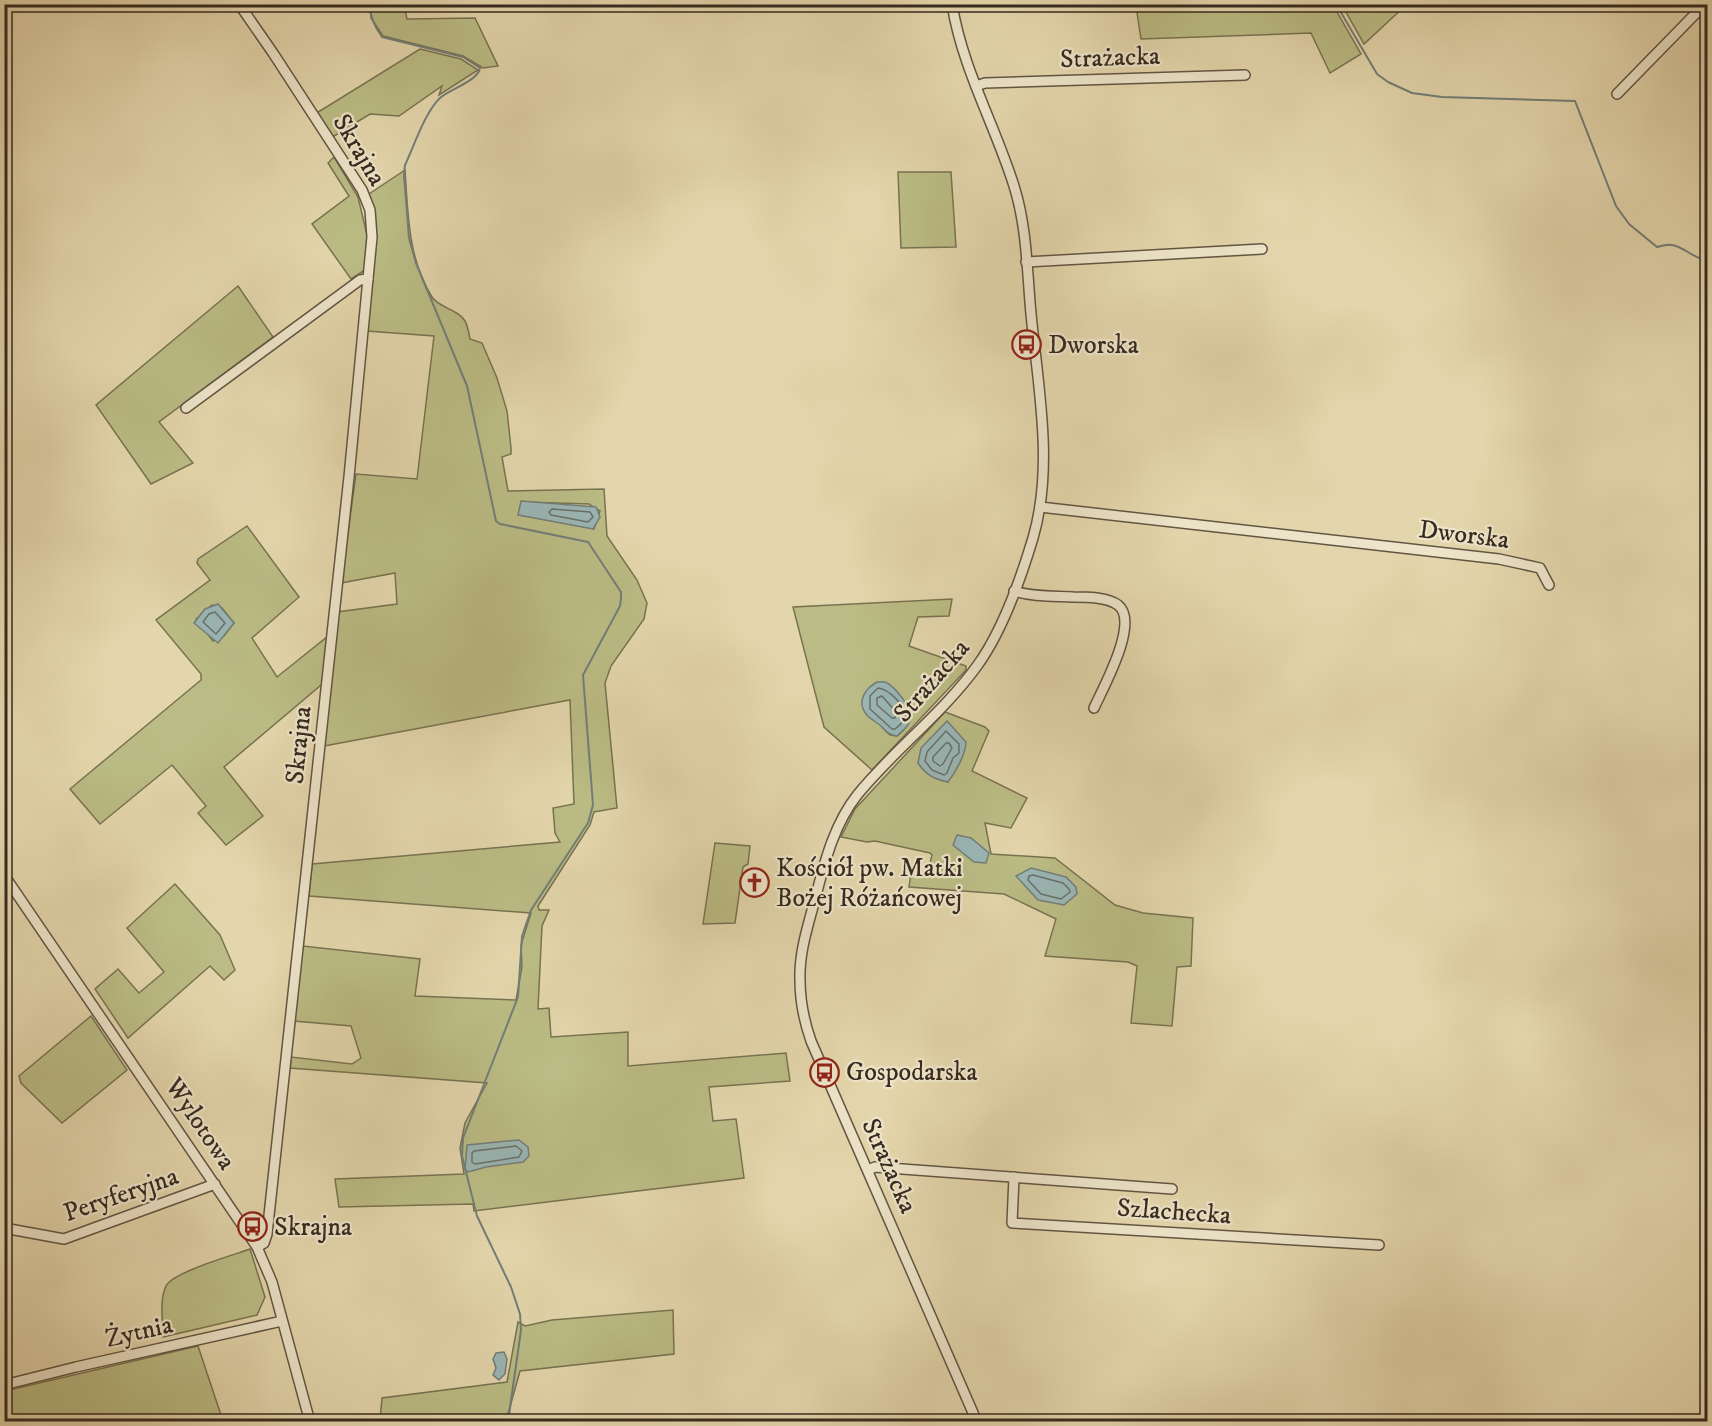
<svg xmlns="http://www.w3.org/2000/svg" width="1712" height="1426" viewBox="0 0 1712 1426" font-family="'IM FELL DW Pica',serif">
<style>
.green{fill:#bbbc85;stroke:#787352;stroke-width:1.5;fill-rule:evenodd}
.water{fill:#9ab6b5;stroke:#727e79;stroke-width:1.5}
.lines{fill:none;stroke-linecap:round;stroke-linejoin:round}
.shore{stroke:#68706a;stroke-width:1.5}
.stream{stroke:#727e79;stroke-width:2}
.minor-casing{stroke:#625543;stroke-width:12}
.minor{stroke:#ede4c9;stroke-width:9}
.labels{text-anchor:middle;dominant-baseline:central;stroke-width:4.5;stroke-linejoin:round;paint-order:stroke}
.street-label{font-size:26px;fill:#362a20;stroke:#ede4c9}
.poi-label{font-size:26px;fill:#362a20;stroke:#ede4c9;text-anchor:start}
</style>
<rect width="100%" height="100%" fill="#e4d6ac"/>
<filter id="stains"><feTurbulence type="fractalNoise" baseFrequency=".00333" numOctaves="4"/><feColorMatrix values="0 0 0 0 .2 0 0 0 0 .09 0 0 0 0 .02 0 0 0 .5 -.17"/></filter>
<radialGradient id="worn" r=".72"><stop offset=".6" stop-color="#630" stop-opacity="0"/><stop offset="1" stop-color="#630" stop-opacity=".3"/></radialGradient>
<g class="green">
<polygon points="371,5 404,5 407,19 475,18 498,66 483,68 463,56 383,36 371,18"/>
<polygon points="1162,5 1333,5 1361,54 1330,73 1311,33 1141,39 1136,6"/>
<polygon points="1342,5 1406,5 1364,44"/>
<polygon points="420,49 461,59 478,70 439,95 442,86 399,116 370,114 331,138 315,114"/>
<polygon points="334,157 358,197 367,235 365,270 351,279 312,224 349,196 328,163"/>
<path d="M 405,170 C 408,213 408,259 432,297 C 439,308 458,309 465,321 C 468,326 469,334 470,339 L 482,343 L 497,378 L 507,411 L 511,448 L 511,454 L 502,457 L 508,491 L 604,489 L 607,536 L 637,580 L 647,603 L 644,619 L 611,666 L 605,683 L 617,808 L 594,812 L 590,825 L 538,906 L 539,910 L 549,910 L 542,926 L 538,1009 L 549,1008 L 551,1037 L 628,1032 L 628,1066 L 786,1053 L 790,1081 L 709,1087 L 713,1121 L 736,1119 L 744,1178 L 474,1211 L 473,1204 L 339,1207 L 335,1179 L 464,1174 L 460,1148 L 465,1123 L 487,1083 L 290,1068 L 291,1057 L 352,1064 L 361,1058 L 351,1026 L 294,1021 L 303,946 L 420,959 L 415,996 L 516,1000 L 522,967 L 521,945 L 531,913 L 309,896 L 312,864 L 560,842 L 555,833 L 553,808 L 574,804 L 570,700 L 324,746 L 329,684 L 320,686 L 224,767 L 263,816 L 226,845 L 198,813 L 206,806 L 172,765 L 100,824 L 70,789 L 201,680 L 201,674 L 156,620 L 210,580 L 197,563 L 198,559 L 247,526 L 299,597 L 252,638 L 277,677 L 328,636 L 337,612 L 397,604 L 395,573 L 341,583 L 356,474 L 417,479 L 434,336 L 367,331 L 372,232 L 363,198 ZM 522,502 L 589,504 L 600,511 L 594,529 L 519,515 ZM 212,605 L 222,608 L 234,623 L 224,636 L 213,641 L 196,619 Z"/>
<polygon points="898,172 951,172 956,247 901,248"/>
<polygon points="238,286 273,337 159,422 193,463 151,484 96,405"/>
<path d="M 952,599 L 949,616 L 918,617 L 909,646 L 966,666 L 966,670 L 872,770 L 824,727 L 793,607 ZM 909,707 C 912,721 908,727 897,736 L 890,735 L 883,728 Z"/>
<path d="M 945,712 L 985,727 L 989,731 L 972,771 L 1027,798 L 1011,828 L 985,823 L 991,854 L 1055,858 L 1115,905 L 1143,913 L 1193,918 L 1191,966 L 1177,967 L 1172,1026 L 1131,1023 L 1137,966 L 1128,962 L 1045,956 L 1056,919 L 1004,894 L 909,887 L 911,873 L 927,875 L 932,855 L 930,853 L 875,841 L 867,842 L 841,837 L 855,809 ZM 947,722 L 948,782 C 934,779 926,774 918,763 L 926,745 Z"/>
<polygon points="715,843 750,846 748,864 743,867 735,923 703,924"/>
<polygon points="175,884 220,935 235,970 224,980 210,966 128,1038 95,989 118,969 139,993 164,972 127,928"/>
<polygon points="91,1016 127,1070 62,1123 21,1083 19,1076"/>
<path d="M 250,1249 L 265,1297 L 257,1315 L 163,1337 C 163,1321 159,1301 166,1286 C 173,1272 234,1255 250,1249 Z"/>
<polygon points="673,1310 674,1354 520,1371 506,1421 380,1421 382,1398 507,1382 518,1322 525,1326 552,1320"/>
<polygon points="198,1346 222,1418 212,1422 5,1421 5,1391"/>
</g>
<g class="water">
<polygon points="521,501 596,507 600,517 593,529 518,515"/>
<polygon points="218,604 234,623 218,643 194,623 205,609"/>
<path d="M 877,682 C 880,682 884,681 887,683 C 895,687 912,708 911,718 C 910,726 902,731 897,736 C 889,735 886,731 881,726 C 876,722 869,718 866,714 C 856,701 866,688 877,682 Z"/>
<path d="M 947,721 L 966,742 C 966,753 956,772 948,782 C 934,779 926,775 918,763 L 921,748 Z"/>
<polygon points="957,835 971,838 989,853 986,863 974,862 953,845"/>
<polygon points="1031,868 1066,877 1076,887 1077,894 1064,905 1038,900 1016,876"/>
<polygon points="519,1140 528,1147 529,1156 523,1162 486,1167 468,1172 465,1169 467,1145"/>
<polygon points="504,1352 507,1359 505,1374 499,1380 493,1375 496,1368 493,1359 496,1353"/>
</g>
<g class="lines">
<g class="shore">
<polygon points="552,509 590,512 593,517 588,522 551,515 549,512"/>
<polygon points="215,612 225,623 216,634 203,622 209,614"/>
<path d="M 878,688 C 888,689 906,705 905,717 C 904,722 899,726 895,729 L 892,729 L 870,709 L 870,696 Z"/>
<polygon points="882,696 896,712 895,718 892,718 877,705 877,698"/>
<polygon points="946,731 959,744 959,753 953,758 947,773 944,775 932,770 925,761 927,752"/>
<polygon points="946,743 949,743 952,748 943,764 940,766 933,761 933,757"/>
<polygon points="1033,875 1063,883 1069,889 1070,892 1061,899 1041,894 1028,880 1029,876"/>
<polygon points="516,1146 522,1151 519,1157 475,1164 472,1162 472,1153 474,1151"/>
</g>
<g class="stream">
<path d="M 369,4 C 370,17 374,26 382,37 L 463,57 L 480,68 C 478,81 450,89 440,98 C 425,112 414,146 405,165 L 404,175 L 409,238 L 416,263 L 467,386 L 496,521 L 500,524 L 588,542 L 621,592 L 621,598 L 620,606 L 583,675 L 593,805 L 588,823 L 531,910 L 522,936 L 518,997 L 463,1138 L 462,1156 L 477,1216 L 511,1287 L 520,1314 L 521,1330 L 508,1422"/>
<path d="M 1336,4 L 1377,74 L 1388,82 L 1412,93 L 1442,97 L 1575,101 L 1616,206 L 1629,224 L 1657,247 C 1661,246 1668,244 1672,245 C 1684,247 1693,258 1708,261"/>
</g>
<defs>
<g id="minor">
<polyline points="239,4 273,53 362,190 370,210 372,237 349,477 267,1234 264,1243 257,1247"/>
<path d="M 952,4 C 962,68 995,125 1014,186 C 1027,227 1027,271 1031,314 C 1038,387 1054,466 1033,538 C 1021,578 1002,632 977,666 C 943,713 895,749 858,794 C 833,825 824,865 814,903 C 807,929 799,954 800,980 C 800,1001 804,1021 811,1041 L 977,1422"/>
<polyline points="976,86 985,83 1245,75"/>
<polyline points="1617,94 1705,4"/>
<polyline points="1026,262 1262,249"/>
<polyline points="186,408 360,280 368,279"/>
<polyline points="1040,507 1499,559 1540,568 1549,585"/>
<path d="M 1014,591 C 1032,597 1054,596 1073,597 C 1087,597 1107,597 1118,605 C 1140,622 1103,688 1094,708"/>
<polyline points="4,875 257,1247 272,1282 310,1422"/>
<polyline points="868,1170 875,1167 1172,1189"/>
<polyline points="1014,1177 1012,1223 1379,1245"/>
<polyline points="4,1228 64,1239 215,1184"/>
<polyline points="4,1385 76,1367 282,1321"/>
</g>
</defs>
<use href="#minor" class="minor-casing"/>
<use href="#minor" class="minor"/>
</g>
<defs>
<symbol id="bus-ring" viewBox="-11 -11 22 22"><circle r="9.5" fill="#ede4c9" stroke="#8f2418" stroke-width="1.5"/><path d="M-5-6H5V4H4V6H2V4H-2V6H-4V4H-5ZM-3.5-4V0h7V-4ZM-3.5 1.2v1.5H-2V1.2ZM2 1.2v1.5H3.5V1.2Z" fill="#8f2418"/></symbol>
<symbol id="church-ring" viewBox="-11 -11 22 22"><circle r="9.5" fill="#ede4c9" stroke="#8f2418" stroke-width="1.5"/><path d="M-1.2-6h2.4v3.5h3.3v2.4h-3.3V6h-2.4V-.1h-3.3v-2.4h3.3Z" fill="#8f2418"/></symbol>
</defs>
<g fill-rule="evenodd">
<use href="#bus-ring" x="1010" y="328" width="33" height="33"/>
<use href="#church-ring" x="738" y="866" width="33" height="33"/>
<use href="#bus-ring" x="808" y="1056" width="33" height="33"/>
<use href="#bus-ring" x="236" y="1210" width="33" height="33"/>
</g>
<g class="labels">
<g class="street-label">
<text transform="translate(1110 58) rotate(-2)">Strażacka</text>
<text transform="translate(359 150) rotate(59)">Skrajna</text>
<text transform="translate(1464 535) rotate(7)">Dworska</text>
<text transform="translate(932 681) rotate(-49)">Strażacka</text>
<text transform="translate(299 745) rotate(-84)">Skrajna</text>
<text transform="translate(200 1124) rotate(56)">Wylotowa</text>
<text transform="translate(889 1166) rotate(66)">Strażacka</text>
<text transform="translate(121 1195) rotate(-19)">Peryferyjna</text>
<text transform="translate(1174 1212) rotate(4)">Szlachecka</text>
<text transform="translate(139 1332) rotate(-13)">Żytnia</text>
</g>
<g class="poi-label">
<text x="1048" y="345">Dworska</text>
<text x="776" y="868">Kościół pw. Matki<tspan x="776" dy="30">Bożej Różańcowej</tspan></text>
<text x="846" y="1072">Gospodarska</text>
<text x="274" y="1227">Skrajna</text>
</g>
</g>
<rect width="1712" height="1426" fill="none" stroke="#e4d6ac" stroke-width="24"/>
<rect x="6" y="6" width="1700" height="1414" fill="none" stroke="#362a20" stroke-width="3"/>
<rect x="12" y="12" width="1688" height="1402" fill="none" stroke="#362a20" stroke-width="1.5"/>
<rect width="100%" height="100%" filter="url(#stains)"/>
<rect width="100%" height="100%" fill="url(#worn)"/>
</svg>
